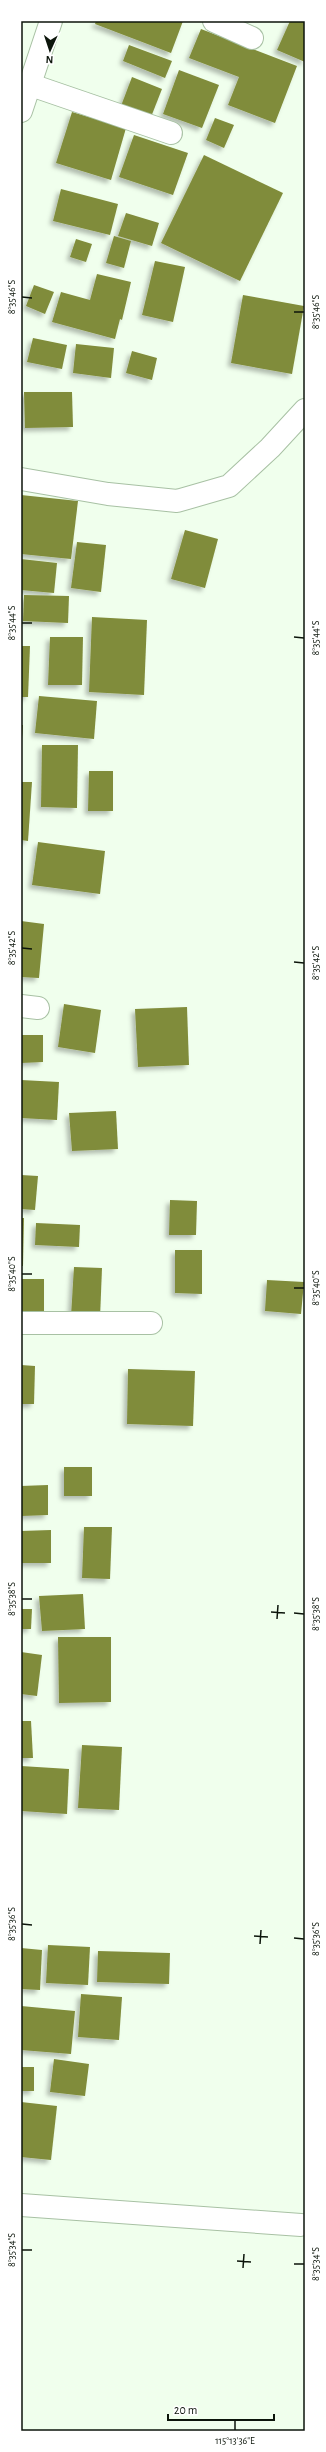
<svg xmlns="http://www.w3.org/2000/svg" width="326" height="2452" viewBox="0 0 326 2452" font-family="'Alegreya Sans',sans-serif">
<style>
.building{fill:#808c3a;filter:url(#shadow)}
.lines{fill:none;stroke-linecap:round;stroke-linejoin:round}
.minor-casing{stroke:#a8c1a4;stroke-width:24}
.minor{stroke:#fff;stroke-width:22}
.ticks{fill:none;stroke:#0c150b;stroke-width:1.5}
.neatline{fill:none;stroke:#0c150b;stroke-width:1.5}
.ticks-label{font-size:10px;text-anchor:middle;fill:#0c150b}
</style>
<defs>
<filter id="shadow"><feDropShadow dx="-3.5" dy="3.5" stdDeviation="2" flood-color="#0004"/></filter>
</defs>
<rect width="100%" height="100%" fill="#f0ffed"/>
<g class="building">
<polygon points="96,21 183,21 171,53 95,24"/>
<polygon points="290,21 305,21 305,62 277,50"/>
<polygon points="201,29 297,66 275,123 228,105 239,77 189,58"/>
<polygon points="129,45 172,61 165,78 123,61"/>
<polygon points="179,70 219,85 202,128 163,114"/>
<polygon points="132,77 162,89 151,117 121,106"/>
<polygon points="72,112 126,128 111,180 56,163"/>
<polygon points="215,118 234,125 224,148 206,140"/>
<polygon points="134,135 188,153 173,195 119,177"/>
<polygon points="204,155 283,193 240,281 161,243"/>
<polygon points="61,189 118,204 110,235 53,221"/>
<polygon points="126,213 159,223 152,246 118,236"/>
<polygon points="114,236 131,241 124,268 106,263"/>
<polygon points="76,239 92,244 86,262 70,257"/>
<polygon points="155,261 185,267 173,322 142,315"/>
<polygon points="97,274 131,282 122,320 120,319 115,339 52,322 61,292 90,300"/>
<polygon points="34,285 54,292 45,314 26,306"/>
<polygon points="243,295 304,306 292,374 231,363"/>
<polygon points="33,338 67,345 62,369 27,362"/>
<polygon points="76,344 114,348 111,378 73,373"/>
<polygon points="132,351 157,358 152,380 126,373"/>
<polygon points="24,392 72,392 73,427 25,428"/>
<polygon points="21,495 78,501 71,559 21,554"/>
<polygon points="185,530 218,539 205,588 171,579"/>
<polygon points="77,542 106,545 101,592 71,588"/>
<polygon points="21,559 57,563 54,593 21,590"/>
<polygon points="24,595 69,596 68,623 23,621"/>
<polygon points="92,617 147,620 144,695 89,692"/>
<polygon points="50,637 83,637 82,685 48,685"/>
<polygon points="21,646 30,646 28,697 21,697"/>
<polygon points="39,696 97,701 94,739 35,733"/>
<polygon points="21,725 23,725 22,739 21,739"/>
<polygon points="42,745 78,745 77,808 41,807"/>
<polygon points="89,771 113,771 113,811 88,811"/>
<polygon points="21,782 32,782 28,841 21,840"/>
<polygon points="38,842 105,851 100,894 32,885"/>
<polygon points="21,921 44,924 39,978 21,977"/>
<polygon points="64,1004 101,1010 95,1053 58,1047"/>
<polygon points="187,1007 189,1065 138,1067 135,1009"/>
<polygon points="21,1035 43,1035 43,1062 21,1063"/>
<polygon points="21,1080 59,1082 57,1120 21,1118"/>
<polygon points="116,1111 118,1149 72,1151 69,1113"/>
<polygon points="21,1175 38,1176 35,1210 21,1209"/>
<polygon points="170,1200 197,1201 196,1235 169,1235"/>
<polygon points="21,1218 24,1218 23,1266 21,1266"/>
<polygon points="36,1223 80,1225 79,1247 35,1245"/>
<polygon points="175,1250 202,1250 202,1294 175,1293"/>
<polygon points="74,1267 102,1268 100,1318 71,1316"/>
<rect x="21" y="1279" width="23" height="36"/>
<polygon points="267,1280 304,1282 301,1314 265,1311"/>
<polygon points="21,1365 35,1366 34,1404 21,1404"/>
<polygon points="128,1369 195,1371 193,1426 127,1424"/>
<rect x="64" y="1467" width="28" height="29"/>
<polygon points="48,1485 48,1515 21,1516 21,1486"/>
<polygon points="84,1527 112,1527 110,1579 82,1578"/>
<polygon points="51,1530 51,1563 21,1563 21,1531"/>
<polygon points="83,1594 85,1629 42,1631 39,1596"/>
<polygon points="21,1609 32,1609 31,1629 21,1629"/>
<polygon points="58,1637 111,1637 111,1702 59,1703"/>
<polygon points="21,1652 42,1655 37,1696 21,1694"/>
<polygon points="21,1721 31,1721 33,1758 21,1758"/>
<polygon points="82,1745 122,1747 119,1810 78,1808"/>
<polygon points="21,1766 69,1769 67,1814 21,1811"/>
<polygon points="48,1945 90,1947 88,1985 46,1983"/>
<polygon points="21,1948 42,1950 40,1990 21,1989"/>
<polygon points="98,1951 170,1953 169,1984 97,1982"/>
<polygon points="81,1994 122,1997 119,2040 78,2037"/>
<polygon points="21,2006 75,2011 71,2054 21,2050"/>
<polygon points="54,2059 89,2064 85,2096 50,2092"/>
<rect x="21" y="2067" width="13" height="24"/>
<polygon points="21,2102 57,2106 51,2160 21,2157"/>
</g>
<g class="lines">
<defs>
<g id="minor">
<polyline points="214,21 252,38"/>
<polyline points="28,84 171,133"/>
<polyline points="21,111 51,21"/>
<polyline points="21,479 108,494 177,501 229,486 270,448 305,410"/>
<polyline points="21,1006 38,1008"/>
<polyline points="21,1323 151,1323"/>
<polyline points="21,2205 301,2225"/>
</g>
</defs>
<use href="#minor" class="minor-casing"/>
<use href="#minor" class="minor"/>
</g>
<path class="ticks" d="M 22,297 L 32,298M 294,312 L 304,312M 22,623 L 32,623M 294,637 L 304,638M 22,948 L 32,949M 294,962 L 304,963M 22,1274 L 32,1274M 294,1288 L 304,1288M 22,1599 L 32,1599M 271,1612 L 285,1613M 294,1613 L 304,1614M 277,1619 L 278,1605M 22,1924 L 32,1925M 254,1936 L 268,1937M 294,1938 L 304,1939M 260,1944 L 261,1930M 22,2250 L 32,2250M 237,2261 L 251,2262M 294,2264 L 304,2264M 243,2268 L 244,2254M 235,2430 L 235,2420"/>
<rect width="326" height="2452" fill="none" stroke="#ffffff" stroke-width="44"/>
<g transform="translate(50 50) rotate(183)" stroke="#ffffff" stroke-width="3" paint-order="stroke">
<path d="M0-3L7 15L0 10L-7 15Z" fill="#0c150b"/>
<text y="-6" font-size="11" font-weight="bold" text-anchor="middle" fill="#0c150b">N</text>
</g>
<path d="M168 2414v6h106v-6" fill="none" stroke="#0c150b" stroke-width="2"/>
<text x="174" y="2414" font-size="12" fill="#0c150b" stroke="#ffffff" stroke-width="3" paint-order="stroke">20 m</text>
<rect x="22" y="22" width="282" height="2408" class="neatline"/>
<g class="ticks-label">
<text transform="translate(11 297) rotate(-90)" y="4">8°35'46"S</text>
<text transform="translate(315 312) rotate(-90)" y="4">8°35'46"S</text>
<text transform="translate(11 623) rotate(-90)" y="4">8°35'44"S</text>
<text transform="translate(315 638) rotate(-90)" y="4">8°35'44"S</text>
<text transform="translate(11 948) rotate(-90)" y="4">8°35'42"S</text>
<text transform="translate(315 963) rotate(-90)" y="4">8°35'42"S</text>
<text transform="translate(11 1274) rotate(-90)" y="4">8°35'40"S</text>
<text transform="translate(315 1288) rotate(-90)" y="4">8°35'40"S</text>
<text transform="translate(11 1599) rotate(-90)" y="4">8°35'38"S</text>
<text transform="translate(315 1614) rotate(-90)" y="4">8°35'38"S</text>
<text transform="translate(11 1924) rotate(-90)" y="4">8°35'36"S</text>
<text transform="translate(315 1939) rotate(-90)" y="4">8°35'36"S</text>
<text transform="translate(11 2250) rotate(-90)" y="4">8°35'34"S</text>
<text transform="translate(315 2264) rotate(-90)" y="4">8°35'34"S</text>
<text x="235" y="2444">115°13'36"E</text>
</g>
</svg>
